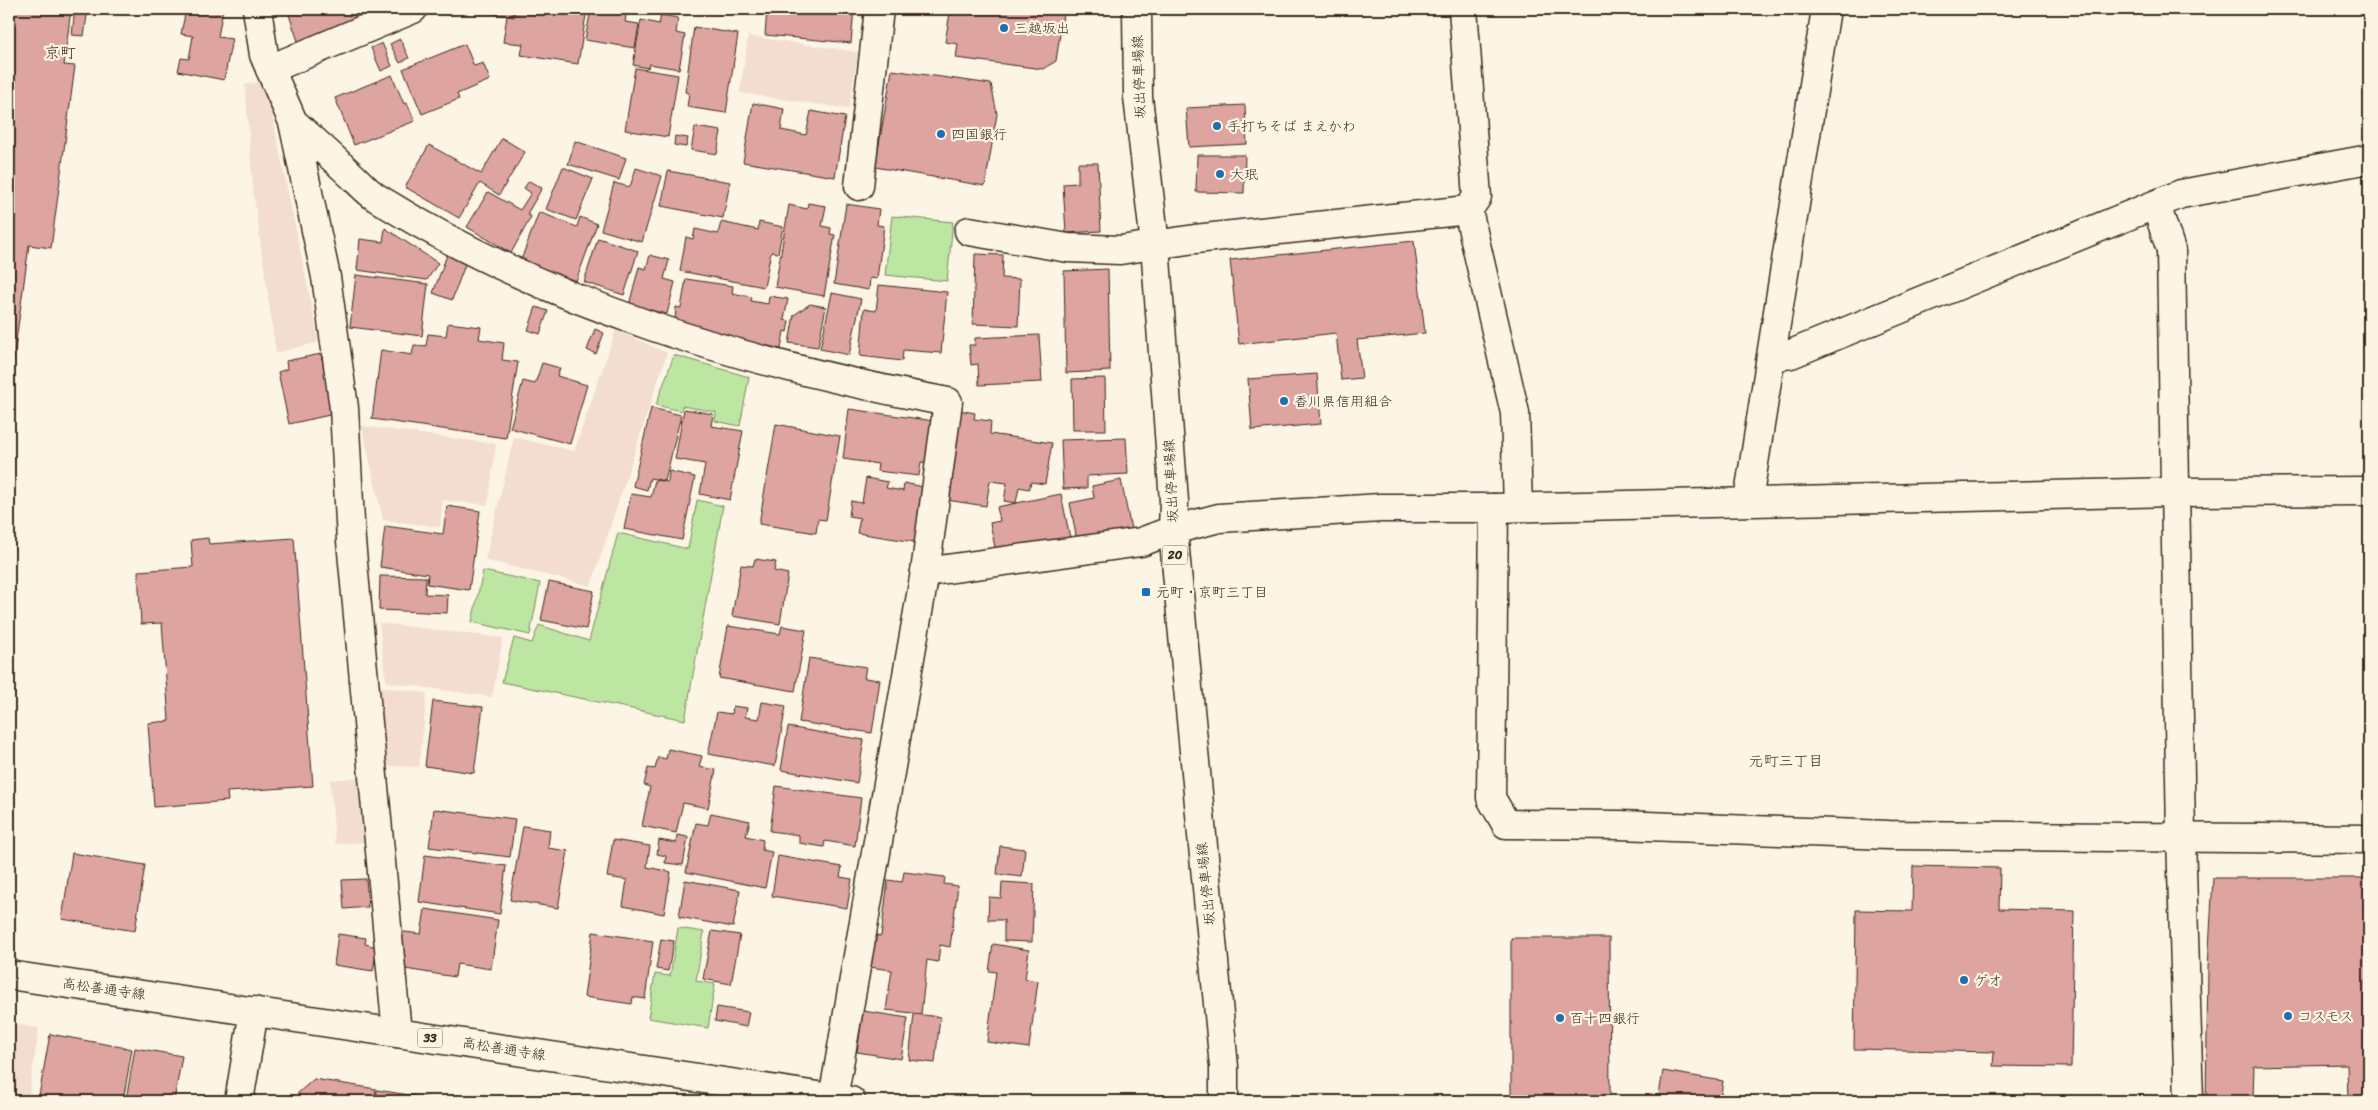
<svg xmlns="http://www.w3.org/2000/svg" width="2378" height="1110" viewBox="0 0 2378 1110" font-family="Sriracha,'Klee One',sans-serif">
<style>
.built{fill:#f3ddd0}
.green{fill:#bde6a2;stroke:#7c8860}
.building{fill:#dea4a0;stroke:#3b2a1e}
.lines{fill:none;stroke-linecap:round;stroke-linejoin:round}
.minor-casing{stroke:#3b2a1e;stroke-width:31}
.major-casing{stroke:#3b2a1e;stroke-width:31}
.minor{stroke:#fcf5e5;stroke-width:28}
.major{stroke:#fcf5e5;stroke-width:28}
.poi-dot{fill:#1f6fb2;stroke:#fcf5e5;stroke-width:2}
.labels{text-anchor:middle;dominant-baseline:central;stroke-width:4.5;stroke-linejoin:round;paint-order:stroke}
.shield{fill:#fcf5e5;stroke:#75675a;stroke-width:1}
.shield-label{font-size:12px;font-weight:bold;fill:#3b2a1e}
.poi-label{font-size:14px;fill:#3b2a1e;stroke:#fcf5e5;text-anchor:start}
.street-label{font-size:14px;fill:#3b2a1e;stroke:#fcf5e5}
.neighbourhood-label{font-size:15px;fill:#3b2a1e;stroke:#fcf5e5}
.quarter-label{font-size:16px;fill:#3b2a1e;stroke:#fcf5e5}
</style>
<rect width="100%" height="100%" fill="#fcf5e5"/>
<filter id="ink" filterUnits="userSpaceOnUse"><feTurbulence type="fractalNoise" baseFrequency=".02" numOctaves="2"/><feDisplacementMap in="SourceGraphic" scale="10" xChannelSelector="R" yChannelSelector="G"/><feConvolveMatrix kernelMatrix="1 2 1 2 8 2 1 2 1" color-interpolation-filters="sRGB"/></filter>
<g filter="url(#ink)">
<g class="built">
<polygon points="748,36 858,52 849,109 740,93"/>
<polygon points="265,80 319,342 276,353 253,190 245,85"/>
<polygon points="616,330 667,353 591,586 485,560 514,437 574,451"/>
<polygon points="362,426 496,444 488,505 443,500 440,527 383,520"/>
<polygon points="379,623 503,638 492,697 386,682"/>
<polygon points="378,686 427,693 419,767 386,766"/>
<polygon points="361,777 366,842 335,844 330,780"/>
<polygon points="9,1023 39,1028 28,1101 9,1101"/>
</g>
<g class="green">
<polygon points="892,216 953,222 947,281 885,275"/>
<polygon points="674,355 749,377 740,426 715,421 716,412 682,406 681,411 656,405"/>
<polygon points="697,500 723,506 685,720 502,682 514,638 532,643 539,625 589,641 618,533 688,549"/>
<polygon points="483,571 540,583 530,635 472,622"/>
<polygon points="678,928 704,932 696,981 715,984 708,1028 648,1018 655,974 670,976"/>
</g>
<g class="building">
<polygon points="9,9 71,9 64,65 75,66 51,248 29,245 11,379 9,378"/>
<polygon points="75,9 88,9 84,36 72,35"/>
<polygon points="186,9 223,9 218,37 232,39 224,80 178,71 181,58 189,59 193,36 181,34"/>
<polygon points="287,9 352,9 357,24 299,44"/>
<polygon points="358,9 389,9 362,20"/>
<polygon points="449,9 513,9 513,16"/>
<polygon points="515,9 560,11 560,9 587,9 578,64 521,55 523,44 503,42 507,16 514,17"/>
<polygon points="591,9 627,9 625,22 639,24 635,48 585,40"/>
<polygon points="631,9 669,9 668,15"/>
<polygon points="767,9 854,9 851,43 765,35"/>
<polygon points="959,9 1060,9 1063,14 1056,61 1043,69 956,58 958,44 945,42 950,13 958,14"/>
<polygon points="661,15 678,18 676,33 685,35 679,69 649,64 648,68 633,65 641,20 659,24"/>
<polygon points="694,27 738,34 726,113 687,107 689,93 685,92"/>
<polygon points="400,39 409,58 400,63 390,44"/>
<polygon points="382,43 392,66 381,71 371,48"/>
<polygon points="465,44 474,66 483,63 490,80 457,94 459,99 422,114 403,69"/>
<polygon points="635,68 678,75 668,137 625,130"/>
<polygon points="892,70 991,84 997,114 985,186 875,167"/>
<polygon points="392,75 404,104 407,103 415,121 354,145 335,98"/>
<polygon points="753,103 784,109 781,130 806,135 811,111 845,117 835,177 743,162"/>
<polygon points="1245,105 1247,144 1189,147 1186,108"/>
<polygon points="695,127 721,131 717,154 691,150"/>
<polygon points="675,136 688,138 686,147 674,145"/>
<polygon points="502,138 525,152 499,195 480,183 459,218 405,187 429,145 481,174"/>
<polygon points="575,141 626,158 619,180 568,164"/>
<polygon points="1197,155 1245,155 1244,193 1196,192"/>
<polygon points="1078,163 1098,163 1101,231 1066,233 1063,184 1078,183"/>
<polygon points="563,167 593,179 576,220 546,209"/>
<polygon points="636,168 662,176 642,242 601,230 614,183 630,187"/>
<polygon points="668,171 730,182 723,218 661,206"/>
<polygon points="529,181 542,188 527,214 531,217 511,253 467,227 488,192 520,210 531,193 524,188"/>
<polygon points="808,203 826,206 822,226 831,228 830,234 835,235 824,296 775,287 789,205 807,209"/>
<polygon points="846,204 879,209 877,225 884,226 877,279 870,278 869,290 834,284"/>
<polygon points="539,212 577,227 580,217 597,224 576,281 521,260"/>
<polygon points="721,222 758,230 759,222 783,227 778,253 771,252 764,287 680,271 686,237 693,239 695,229 718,234"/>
<polygon points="385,228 438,263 427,280 357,270 360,239 383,242"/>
<polygon points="598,238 638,251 624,295 584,282"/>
<polygon points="1414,241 1425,333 1357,340 1362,378 1341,380 1336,333 1239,344 1230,260"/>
<polygon points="975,254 1003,255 1002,278 1020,279 1018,326 973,324"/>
<polygon points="447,255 466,262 452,300 433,293"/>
<polygon points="650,255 669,260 664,279 675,282 667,314 629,305 639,267 646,269"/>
<polygon points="1108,269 1110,371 1066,373 1064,271"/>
<polygon points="356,275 428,284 422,336 350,327"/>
<polygon points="686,279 733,286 732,293 752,297 751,301 768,304 769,296 788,299 784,320 789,321 787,332 784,331 781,349 728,338 675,322 676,307 681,308"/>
<polygon points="879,285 947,292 941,353 903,350 902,361 860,356 864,309 876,311"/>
<polygon points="832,293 861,299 849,355 820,349"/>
<polygon points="810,304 826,307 818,347 789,343 794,315"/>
<polygon points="536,307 548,311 540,334 528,330"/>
<polygon points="448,323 481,327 479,339 504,343 502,360 518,362 506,438 372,419 381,350 412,355 414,345 426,346 428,334 446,336"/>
<polygon points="595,329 604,333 596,354 587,350"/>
<polygon points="1039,335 1042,382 979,385 978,364 971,365 969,345 975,345 975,338"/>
<polygon points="321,354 334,414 289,424 278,372 287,369 286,361"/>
<polygon points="542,363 560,368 557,376 587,385 570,444 510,428 523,381 535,384"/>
<polygon points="1317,374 1321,424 1252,430 1248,379"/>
<polygon points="1105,378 1106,430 1073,430 1072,379"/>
<polygon points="651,408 681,415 665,481 650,478 647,490 633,486"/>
<polygon points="684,409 713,414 711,426 743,431 730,500 700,494 705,464 675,459"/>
<polygon points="849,409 934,421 929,463 921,462 919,476 877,471 878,464 843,459"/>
<polygon points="959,410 975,413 974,419 991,421 990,434 1052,443 1045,484 1031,482 1029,489 1019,487 1016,503 1004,501 1007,483 990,481 986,506 946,500"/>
<polygon points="776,424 840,436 826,520 818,519 816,533 759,524"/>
<polygon points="1126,438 1128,474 1087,476 1087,488 1063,489 1061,440"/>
<polygon points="669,471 695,477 682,540 624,529 631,494 651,497 655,480 668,482"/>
<polygon points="866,478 888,482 886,488 903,491 904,483 924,487 915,542 857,533 860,518 849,516 851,501 862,503"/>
<polygon points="1121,480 1131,529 1077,541 1070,503 1094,498 1092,486"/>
<polygon points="1061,494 1070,538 996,552 990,523 1000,521 997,507"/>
<polygon points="447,506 480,511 469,590 427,584 428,574 380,567 385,526 443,534"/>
<polygon points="208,538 209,544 294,538 313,786 227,792 228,801 154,807 148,723 169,721 162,623 141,624 138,571 193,567 191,540"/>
<polygon points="755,559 776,562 774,571 788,574 780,624 732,616 741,565 753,566"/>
<polygon points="380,576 426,577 425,594 448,595 447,613 379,610"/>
<polygon points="549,582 594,591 586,629 541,620"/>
<polygon points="728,626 780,634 782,626 806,630 795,691 719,678"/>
<polygon points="809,658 866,667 864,678 880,680 872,733 799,722"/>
<polygon points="433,701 483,707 474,773 425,766"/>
<polygon points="762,702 786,706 775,766 708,754 717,712 732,714 733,706 747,708 745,717 759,719"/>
<polygon points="788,727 864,740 857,783 781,770"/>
<polygon points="668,749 702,756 699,767 716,770 708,808 683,803 676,833 642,826 650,787 644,785 648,768 655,769 658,757 666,759"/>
<polygon points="776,786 861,798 855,846 825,841 824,847 799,843 799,835 770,831"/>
<polygon points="434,809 515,819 510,857 429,847"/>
<polygon points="711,813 750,821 746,836 763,840 762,850 772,852 765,888 686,872 696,823 708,825"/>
<polygon points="523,826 550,830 548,848 568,851 558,908 510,900"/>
<polygon points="677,835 688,837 683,865 665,863 666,856 657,854 659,840 676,843"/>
<polygon points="613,840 650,846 647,867 671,872 664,914 623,906 627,880 607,877"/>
<polygon points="1000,846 1025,849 1022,877 997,874"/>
<polygon points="72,853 145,865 135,931 62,919"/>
<polygon points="425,855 506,866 500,914 419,902"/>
<polygon points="778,856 842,867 840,877 852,879 847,908 772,896"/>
<polygon points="1913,866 2000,868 1999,909 2074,911 2071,1067 1993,1066 1994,1052 1854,1049 1856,910 1912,911"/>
<polygon points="904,872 945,877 944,884 958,886 950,947 940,945 938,962 927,960 921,1014 886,1010 892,970 869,967 876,935 881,936 888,880 902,882"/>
<polygon points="2213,878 2369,878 2369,1101 2348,1101 2347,1064 2254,1066 2253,1101 2206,1101 2208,968"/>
<polygon points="366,879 368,907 344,909 342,880"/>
<polygon points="685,880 740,890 733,927 679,917"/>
<polygon points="1002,882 1034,884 1032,942 1004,941 1004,920 988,920 989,897 1001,898"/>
<polygon points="425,909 498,920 491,969 457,964 455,977 405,969 396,931 421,934"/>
<polygon points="712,931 740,935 731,984 703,979"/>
<polygon points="593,932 653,941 645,999 633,997 632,1004 584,997"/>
<polygon points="338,934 366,938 365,944 377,947 373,971 334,965"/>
<polygon points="1511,938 1609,938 1610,1097 1511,1098"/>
<polygon points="661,939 674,941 668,971 656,969"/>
<polygon points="993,944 1029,950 1025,979 1038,981 1029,1048 987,1042 996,972 989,971"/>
<polygon points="717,1007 749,1012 746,1027 715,1021"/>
<polygon points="863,1011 908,1018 901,1059 857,1052"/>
<polygon points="914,1014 940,1017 935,1063 909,1060"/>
<polygon points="50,1034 132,1049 123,1101 38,1101"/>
<polygon points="135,1048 182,1056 174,1101 144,1098 143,1101 126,1100"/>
<polygon points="1663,1071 1723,1081 1720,1101 1658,1101"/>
<polygon points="314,1079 376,1089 374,1101 297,1101 298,1093"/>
<polygon points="377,1090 435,1099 435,1101 376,1101"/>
</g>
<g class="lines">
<defs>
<g id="minor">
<polyline points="257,9 264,55 293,122 326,277 344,408 351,541 397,1033"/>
<polyline points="1463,9 1477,197 1468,210 1515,413 1518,507"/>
<polyline points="270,69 413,9"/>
<path d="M 293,122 C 312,139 331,156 349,173 C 358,181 367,192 377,198 C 550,306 750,365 948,402 L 925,572 L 1141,542 L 1173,530 L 1219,518 L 1381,508 L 1494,508 L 2175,492 L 2369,491"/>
<polyline points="859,186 879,9"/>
<polyline points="2156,205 2171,250 2181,837 2189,1101"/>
<polyline points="969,231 1068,248 1120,250 1195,239 1468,210"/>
<polyline points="1773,357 1791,354 2181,194 2369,159"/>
<polyline points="1748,501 1826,9"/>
<polyline points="1494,508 1491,798 1506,824 1620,825 1889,835 2369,839"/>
<polyline points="833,1099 925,572"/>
<polyline points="239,1101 254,1011"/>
</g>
<g id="major">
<polyline points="1137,9 1138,97 1155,245 1174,501 1173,530 1224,1067 1224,1101"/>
<polyline points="9,975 851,1101"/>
</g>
</defs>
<use href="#minor" class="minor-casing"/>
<use href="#major" class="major-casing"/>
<use href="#minor" class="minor"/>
<use href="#major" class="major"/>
</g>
</g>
<g class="poi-dot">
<circle cx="1004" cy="28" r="5"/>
<circle cx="1217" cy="126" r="5"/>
<circle cx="941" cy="134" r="5"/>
<circle cx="1220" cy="174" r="5"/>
<circle cx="1284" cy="401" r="5"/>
<rect x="1141" y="587" width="10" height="10" rx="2.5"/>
<circle cx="1964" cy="980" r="5"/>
<circle cx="2288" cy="1016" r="5"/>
<circle cx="1560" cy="1018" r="5"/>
</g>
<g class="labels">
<g class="shield">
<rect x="1162.5" y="545.5" width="25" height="19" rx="4"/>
<rect x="417.5" y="1028.5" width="25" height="19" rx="4"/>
</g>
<g class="shield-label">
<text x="1175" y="555">20</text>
<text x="430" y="1038">33</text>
</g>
<g class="poi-label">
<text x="1014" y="28">三越坂出</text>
<text x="1227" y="126">手打ちそば まえかわ</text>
<text x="951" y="134">四国銀行</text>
<text x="1230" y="174">大珉</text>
<text x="1294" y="401">香川県信用組合</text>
<text x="1156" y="592">元町・京町三丁目</text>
<text x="1974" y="980">ゲオ</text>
<text x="2298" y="1016">コスモス</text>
<text x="1570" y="1018">百十四銀行</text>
</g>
<g class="street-label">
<text transform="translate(1139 77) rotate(-92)">坂出停車場線</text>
<text transform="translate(1171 481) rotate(-93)">坂出停車場線</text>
<text transform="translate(1206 884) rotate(-96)">坂出停車場線</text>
<text transform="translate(104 989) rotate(8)">高松善通寺線</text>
<text transform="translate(504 1049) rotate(9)">高松善通寺線</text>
</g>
<g class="neighbourhood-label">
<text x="1786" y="761">元町三丁目</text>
</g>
<g class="quarter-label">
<text x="60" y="52">京町</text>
</g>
</g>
<rect width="2378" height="1110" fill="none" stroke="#fcf5e5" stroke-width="30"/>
<rect x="15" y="15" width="2348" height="1080" fill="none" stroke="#3b2a1e" stroke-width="2" filter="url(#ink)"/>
</svg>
